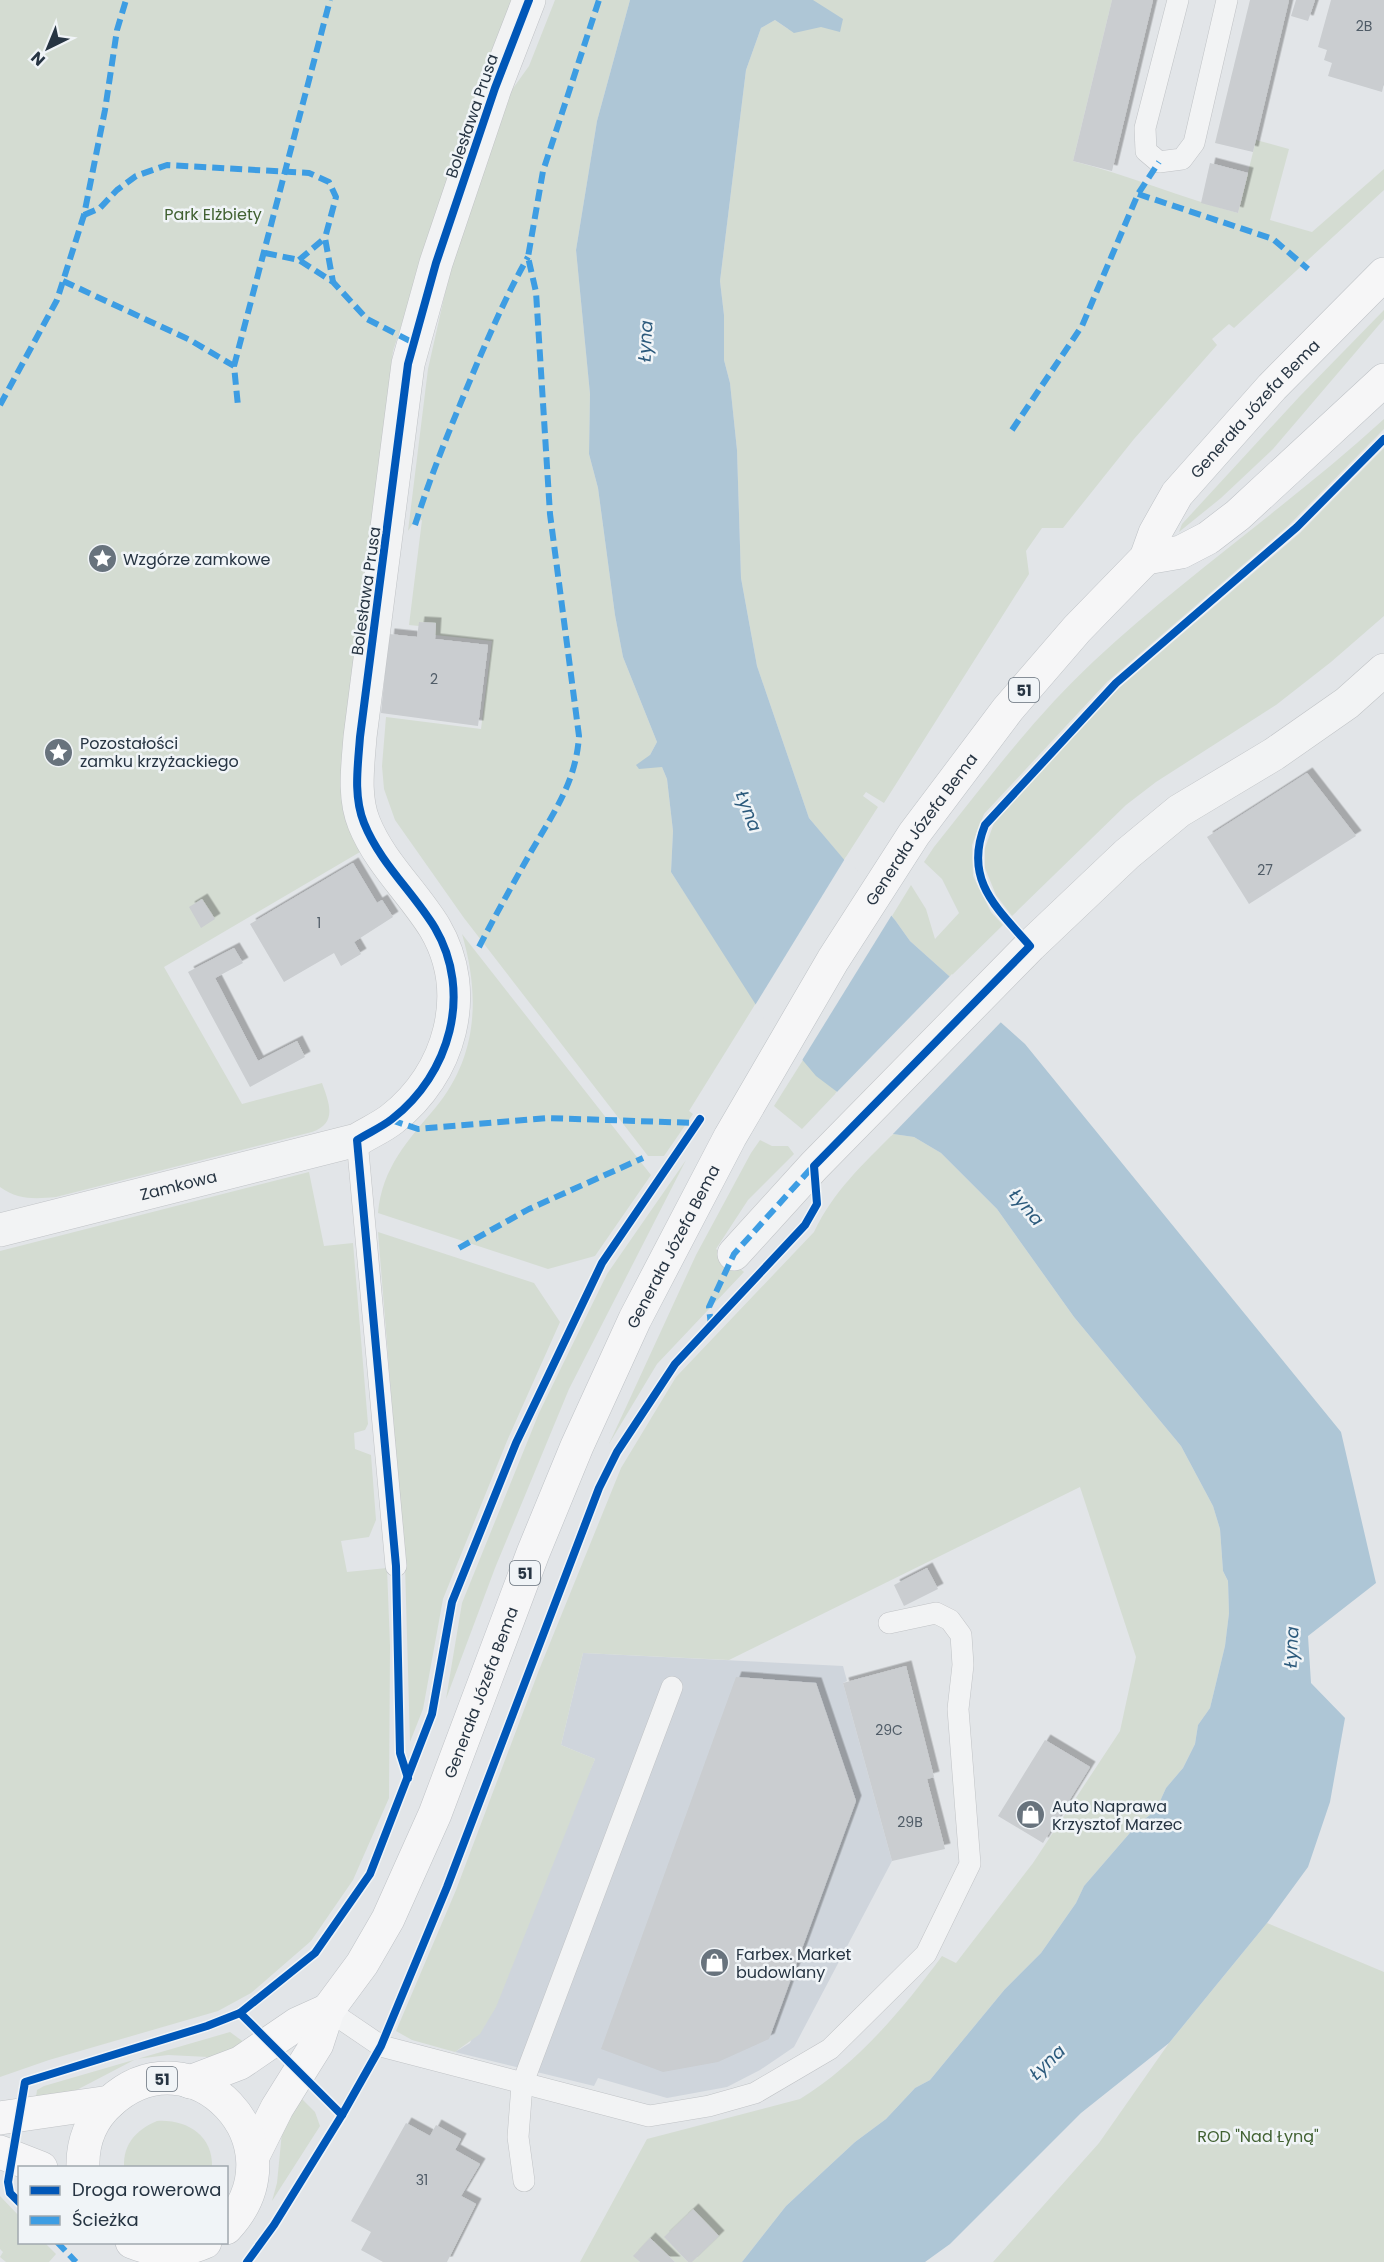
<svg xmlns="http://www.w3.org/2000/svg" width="1384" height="2262" viewBox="0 0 1384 2262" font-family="Poppins,sans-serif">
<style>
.built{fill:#cfd5dc}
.green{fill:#d4dcd2}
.water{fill:#aec6d6}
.pier{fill:#e2e5e8}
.building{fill:#cacdd0;filter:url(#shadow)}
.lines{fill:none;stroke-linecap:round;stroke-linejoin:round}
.lane-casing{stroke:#c0c3c6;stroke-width:22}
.street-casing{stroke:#c0c3c6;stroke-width:34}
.secondary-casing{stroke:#c0c3c6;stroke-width:34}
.primary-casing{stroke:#bec2c6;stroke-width:34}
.lane{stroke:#f2f3f4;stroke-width:21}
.street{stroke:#f2f3f4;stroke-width:33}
.secondary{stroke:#f6f6f7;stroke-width:33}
.primary{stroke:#f6f6f7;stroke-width:33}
.quiet{stroke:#3d9de3;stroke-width:6;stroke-dasharray:12 6;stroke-linecap:butt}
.cycleway-casing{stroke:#f0f4f7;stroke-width:11}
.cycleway{stroke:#0057b8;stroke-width:8}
.labels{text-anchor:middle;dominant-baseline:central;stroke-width:5;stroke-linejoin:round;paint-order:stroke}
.number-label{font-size:14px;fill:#505c67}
.shield{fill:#f0f4f7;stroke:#636e79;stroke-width:1.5}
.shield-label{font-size:15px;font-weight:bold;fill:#273543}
.street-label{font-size:16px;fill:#273543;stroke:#f0f4f7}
.park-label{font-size:16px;fill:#416132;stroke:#f0f4f7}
.poi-label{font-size:16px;fill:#273543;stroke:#f0f4f7;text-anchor:start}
.water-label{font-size:18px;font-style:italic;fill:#2c5a7c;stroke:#f0f4f7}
</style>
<defs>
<filter id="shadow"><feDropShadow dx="5.5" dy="-5.5" stdDeviation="0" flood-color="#0004"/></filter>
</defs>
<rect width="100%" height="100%" fill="#e2e5e8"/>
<polygon class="built" points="583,1653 843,1666 847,1681 843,1683 892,1861 794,2047 760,2070 727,2087 667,2098 598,2078 594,2086 455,2052 470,2043 595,1759 561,1745"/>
<g class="green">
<path d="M 0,0 L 512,0 L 479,87 L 393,351 L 344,785 L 360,852 L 164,967 L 242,1104 L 322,1083 C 329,1103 338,1123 312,1132 L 56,1197 C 35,1199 18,1200 0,1187 Z"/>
<polygon points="555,0 630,0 597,121 576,250 590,394 589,454 598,488 615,615 623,657 657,742 650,755 654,767 662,767 667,779 673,831 671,872 756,1003 689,1111 693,1114 664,1156 648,1156 464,918 395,820 384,789 382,766 386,717 481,729 492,641 435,635 436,623 419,622 419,626 409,625 422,520 414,522 408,531 428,369 450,271 509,94 529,66"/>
<path d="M 805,0 L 1112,0 L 1073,161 C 1129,175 1182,198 1238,213 L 1256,140 L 1289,149 L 1270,220 L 1312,232 L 1384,169 L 1384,190 L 1234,328 L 1229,324 L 1212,339 L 1217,345 L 1134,439 L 1063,528 L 1042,528 L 1026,551 L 1029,574 L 884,803 L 866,792 L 863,796 L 878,807 L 844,860 L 809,818 L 757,666 L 741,578 L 737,450 L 730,383 L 724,360 L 724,315 L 720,281 L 746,70 L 761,28 L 775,20 L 788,29 Z"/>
<polygon points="1384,310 1384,319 1273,449 1221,498 1179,532 1182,524 1300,396"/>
<path d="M 1384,419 L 1384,429 L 1289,525 L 1107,682 L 984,814 L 972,845 L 973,876 L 991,912 L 1003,925 L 950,977 L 910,941 L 892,916 L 911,885 L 926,909 L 935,939 L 959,913 L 942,879 L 924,862 L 934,847 C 985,783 1034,717 1094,661 C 1186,575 1291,504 1384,419 Z"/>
<polygon points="1384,448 1384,616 1331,662 1276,705 1156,782 1126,805 1012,916 996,895 985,868 985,848 995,820 1119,688 1300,533"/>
<path d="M 462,934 L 651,1175 L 595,1256 L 548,1269 L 378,1213 C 382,1168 408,1140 436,1107 C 478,1056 480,995 462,934 Z"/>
<polygon points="803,1060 837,1092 802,1129 774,1106"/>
<path d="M 893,1134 L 914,1137 L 941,1153 L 997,1209 L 1074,1317 L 1181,1446 L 1213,1506 L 1220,1529 L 1223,1571 L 1228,1581 L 1229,1613 L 1225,1646 L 1210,1708 L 1198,1725 L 1195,1744 L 1183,1768 L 1166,1788 L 1156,1810 L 1135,1827 L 1084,1886 L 1076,1903 L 1041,1953 L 1005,1989 L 930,2080 L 915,2088 L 886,2119 L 855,2142 L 786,2206 L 742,2262 L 692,2262 L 664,2237 L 688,2262 L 675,2262 L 650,2238 L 634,2256 L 640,2262 L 580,2262 L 647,2139 L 800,2099 C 857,2064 903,2009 942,1956 L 956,1963 L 1033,1863 L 1120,1731 L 1136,1657 L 1080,1487 L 729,1660 L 583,1653 L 561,1745 L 595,1759 L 496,2007 L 480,2034 L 455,2052 L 412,2040 L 396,2031 L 456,1890 L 539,1670 L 621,1468 L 676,1377 L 814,1232 C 833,1192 862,1165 893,1134 Z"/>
<polygon points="760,1140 772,1146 788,1146 794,1154 748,1200 716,1249 744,1272 657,1364 609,1444 696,1255 751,1153"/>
<polygon points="686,1160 569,1389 495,1568 446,1699 462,1603 539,1413 607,1274"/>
<polygon points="309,1172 324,1246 353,1243 368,1424 365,1430 354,1433 355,1449 371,1455 376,1520 369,1537 341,1541 347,1572 387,1568 390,1646 389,1798 353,1880 311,1941 251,1993 218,2011 49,2060 0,2077 0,1251"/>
<polygon points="378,1232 534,1283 560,1322 507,1441 443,1599 423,1709 410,1742 405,1565"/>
<polygon points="1267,1923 1384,1972 1384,2262 993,2262 1099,2143 1169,2043"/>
<polygon points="230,2032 245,2043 218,2056 208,2057 168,2055 136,2059 69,2094 36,2097 37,2090 44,2086"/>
<polygon points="301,2098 315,2112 320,2126 272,2201 277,2183 282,2132"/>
<path d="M 157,2121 C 186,2119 213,2135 212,2167 L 124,2167 C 123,2144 136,2130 157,2121 Z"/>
<polygon points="0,2196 19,2216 20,2242 45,2243 56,2254 49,2262 6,2262 0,2257 3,2252 0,2249"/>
</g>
<polygon class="water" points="630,0 813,0 843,19 840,32 821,27 794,33 775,20 761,28 746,70 720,281 724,315 724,360 730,383 737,450 741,578 757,666 809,818 895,920 910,941 1025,1044 1341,1432 1376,1583 1308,1636 1311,1683 1345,1718 1330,1802 1308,1867 1267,1923 1169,2043 1081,2113 950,2244 925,2262 742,2262 786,2206 855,2142 886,2119 915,2088 930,2080 1005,1989 1041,1953 1076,1903 1084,1886 1135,1827 1156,1810 1166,1788 1183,1768 1195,1744 1198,1725 1210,1708 1225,1646 1229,1613 1228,1581 1223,1571 1220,1529 1213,1506 1181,1446 1074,1317 997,1209 941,1153 914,1137 893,1134 816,1076 756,1005 671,872 673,831 667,779 662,767 639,769 636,765 650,755 657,742 623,657 615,615 598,488 589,454 590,394 576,250 597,121"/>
<g class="pier">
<polygon points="846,857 893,913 801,1062 754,1007"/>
<polygon points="952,974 1003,1020 891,1136 835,1094"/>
</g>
<g class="building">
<polygon points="1112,0 1153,0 1112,171 1073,161"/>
<polygon points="1250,0 1289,0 1253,152 1215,143"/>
<polygon points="1296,0 1315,0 1308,21 1291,16"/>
<polygon points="1331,0 1384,0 1384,83 1382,92 1328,76 1332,63 1324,60 1327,50 1318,47"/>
<polygon points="1210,163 1248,173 1238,213 1201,203"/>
<polygon points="419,622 436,623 435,639 488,645 478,726 381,713 389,634 417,637"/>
<polygon points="1307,773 1356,836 1249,904 1207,837"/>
<polygon points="353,863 377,903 382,900 393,917 354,942 361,954 341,966 334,953 284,982 250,924"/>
<polygon points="202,899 215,919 201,928 189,907"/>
<polygon points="234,948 243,963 215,978 258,1061 297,1041 305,1057 250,1087 188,972"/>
<polygon points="927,1568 938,1589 904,1606 894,1585"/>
<polygon points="906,1666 934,1777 927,1779 945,1849 892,1861 843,1683"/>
<polygon points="736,1677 816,1683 856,1801 769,2039 718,2062 663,2072 601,2049"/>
<polygon points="1045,1740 1090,1767 1043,1843 998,1816"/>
<polygon points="406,2123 430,2136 436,2125 461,2139 455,2150 480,2164 461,2196 476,2204 447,2262 383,2262 361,2250 371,2232 351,2221"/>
<polygon points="693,2209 719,2236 692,2262 688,2262 664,2237"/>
<polygon points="650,2238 675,2262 640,2262 633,2256"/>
</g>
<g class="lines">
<defs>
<g id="lane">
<polyline points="1178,0 1145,128 1146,151 1159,162 1182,159 1194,143 1227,0"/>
<polyline points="357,1140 396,1566"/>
<polyline points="328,2010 381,2046 649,2116 709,2106 755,2093 830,2049 926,1954 970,1864 958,1709 963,1665 961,1635 950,1620 936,1613 889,1623"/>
<polyline points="524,2181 518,2137 522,2085 672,1687"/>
</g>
<g id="street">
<path id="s1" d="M 0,1230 L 357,1140 C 368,1133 382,1127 392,1119 C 450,1074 473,993 435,928 C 413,892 380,863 364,823 C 353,796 358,765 360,737 L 408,364 L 436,263 L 495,88 L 529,0"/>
<polyline points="734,1254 814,1166 1030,946 1127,854 1179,811 1274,754 1347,703 1384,670"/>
</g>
<g id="secondary">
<polyline points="0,2118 110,2102"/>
<polyline points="0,2152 41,2168"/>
</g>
<g id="primary">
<polyline points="1146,558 1181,552 1208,538 1238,515 1384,380"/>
<polyline points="190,2082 240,2063 297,2024 328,2010"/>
<path id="s2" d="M 253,2156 L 277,2108 L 317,2044 L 328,2010 L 362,1964 L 388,1919 L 435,1814 L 533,1553 L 577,1446 L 635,1319 L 730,1137 L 833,960 L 914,834 L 1008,709 L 1077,629 L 1146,558 L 1155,533 L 1177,494 L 1272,387 L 1384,274"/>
<path d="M 83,2168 C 82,2143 91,2119 110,2102 C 192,2027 305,2144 226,2228"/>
<path d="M 132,2242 C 157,2252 180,2253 205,2242"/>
</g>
</defs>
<use href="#lane" class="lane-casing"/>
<use href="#street" class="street-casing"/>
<use href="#secondary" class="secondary-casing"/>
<use href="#primary" class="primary-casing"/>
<use href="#lane" class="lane"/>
<use href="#street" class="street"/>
<use href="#secondary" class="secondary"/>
<use href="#primary" class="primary"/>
<g class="quiet">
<polyline points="1138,194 1273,239 1308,269"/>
<polyline points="84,215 100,208 117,190 136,176 167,165 309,173 329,182 336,197 325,238 333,282"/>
<polyline points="265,253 299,260 333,282 367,319 414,343"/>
<polyline points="299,260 325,238"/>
<polyline points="63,281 190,340 234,366 238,406"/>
<polyline points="234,366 330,0"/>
<polyline points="0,405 57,300 63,281 84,215 105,110 117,30 126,0"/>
<polyline points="1012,430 1082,326 1138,194 1159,162"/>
<path d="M 415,525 C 432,471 454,419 476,366 C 492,329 508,292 528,257"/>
<path d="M 479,947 C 496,914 514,882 532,850 C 554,812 576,782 579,736 L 550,514 L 536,292 L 528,257 L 543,171 L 599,0"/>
<polyline points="391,1120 418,1129 547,1118 697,1123"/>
<polyline points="459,1248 529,1209 643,1158"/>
<polyline points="711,1326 709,1307 734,1254 815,1164"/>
<polyline points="57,2242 76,2262"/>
</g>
<defs>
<g id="cycleway">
<path d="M 700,1119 L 602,1263 L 516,1443 L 452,1602 L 432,1714 L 370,1874 L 315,1953 L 240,2013 L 342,2115 L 381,2046 L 447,1887 L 599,1488 L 617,1452 L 675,1364 L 805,1225 L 817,1204 L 814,1166 L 1030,946 C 997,908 963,880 985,825 L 1116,683 L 1297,527 L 1384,439"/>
<path d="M 408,1778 L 400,1753 L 396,1566 L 357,1140 C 368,1133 382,1127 392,1119 C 450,1074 473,993 435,928 C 413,892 380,863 364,823 C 353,796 358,765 360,737 L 408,364 L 436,263 L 495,88 L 529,0"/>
<polyline points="20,2203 10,2193 8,2182 25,2082 207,2026 240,2013"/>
<polyline points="247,2262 274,2225 342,2115"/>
</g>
</defs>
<use href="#cycleway" class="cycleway-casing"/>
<use href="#cycleway" class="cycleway"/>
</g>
<defs>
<symbol id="sight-disc" viewBox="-11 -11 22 22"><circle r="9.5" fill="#68737d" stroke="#f0f4f7"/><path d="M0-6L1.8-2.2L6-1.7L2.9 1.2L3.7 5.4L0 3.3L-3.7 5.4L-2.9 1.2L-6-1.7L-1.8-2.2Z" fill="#fff"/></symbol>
<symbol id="shop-disc" viewBox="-11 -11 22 22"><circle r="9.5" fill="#68737d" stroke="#f0f4f7"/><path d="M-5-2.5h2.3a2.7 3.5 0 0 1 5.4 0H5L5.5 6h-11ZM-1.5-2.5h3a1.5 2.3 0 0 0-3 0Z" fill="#fff"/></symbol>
</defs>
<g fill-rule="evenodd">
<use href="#sight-disc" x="86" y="542" width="33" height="33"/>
<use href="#sight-disc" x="42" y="736" width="33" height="33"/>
<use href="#shop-disc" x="1014" y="1798" width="33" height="33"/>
<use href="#shop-disc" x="698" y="1946" width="33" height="33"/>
</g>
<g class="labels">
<g class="number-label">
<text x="1364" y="26">2B</text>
<text x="434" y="679">2</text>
<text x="1265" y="870">27</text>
<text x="319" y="923">1</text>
<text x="889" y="1730">29C</text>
<text x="910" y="1822">29B</text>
<text x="422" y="2180">31</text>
</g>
<g class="shield">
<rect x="1009" y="678" width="30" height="24" rx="4.5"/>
<rect x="510" y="1561" width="30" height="24" rx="4.5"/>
<rect x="147" y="2067" width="30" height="24" rx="4.5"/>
</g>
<g class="shield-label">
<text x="1024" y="690">51</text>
<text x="525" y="1573">51</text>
<text x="162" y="2079">51</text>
</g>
<g class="street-label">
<text transform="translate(472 116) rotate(-71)">Bolesława Prusa</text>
<text stroke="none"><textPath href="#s2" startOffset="2031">Generała Józefa Bema</textPath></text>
<text transform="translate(366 591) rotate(-82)">Bolesława Prusa</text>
<text stroke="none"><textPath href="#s2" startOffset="1491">Generała Józefa Bema</textPath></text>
<text stroke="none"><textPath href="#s1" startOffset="184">Zamkowa</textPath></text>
<text stroke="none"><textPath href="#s2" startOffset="1005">Generała Józefa Bema</textPath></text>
<text stroke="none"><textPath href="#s2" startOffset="519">Generała Józefa Bema</textPath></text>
</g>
<g class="park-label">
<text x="213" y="214">Park Elżbiety</text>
<text x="1258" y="2136">ROD "Nad Łyną"</text>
</g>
<g class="poi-label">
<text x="123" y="559">Wzgórze zamkowe</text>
<text x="80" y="743">Pozostałości<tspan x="80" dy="18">zamku krzyżackiego</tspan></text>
<text x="1052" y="1806">Auto Naprawa<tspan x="1052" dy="18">Krzysztof Marzec</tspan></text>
<text x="736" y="1954">Farbex. Market<tspan x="736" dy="18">budowlany</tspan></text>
</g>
<g class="water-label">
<text transform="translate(645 341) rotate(-87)">Łyna</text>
<text transform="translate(749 811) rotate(69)">Łyna</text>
<text transform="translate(1027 1207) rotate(50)">Łyna</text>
<text transform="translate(1291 1647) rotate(-87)">Łyna</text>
<text transform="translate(1047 2062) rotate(-43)">Łyna</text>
</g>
</g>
<rect x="18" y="2166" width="210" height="78" fill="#f0f4f7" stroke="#a0a8af" stroke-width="1.5"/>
<rect x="30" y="2186" width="30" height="9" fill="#0057b8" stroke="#a0a8af" stroke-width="1.5"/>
<text x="72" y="2196" font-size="18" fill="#273543">Droga rowerowa</text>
<rect x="30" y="2216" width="30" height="9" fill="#3d9de3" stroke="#a0a8af" stroke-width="1.5"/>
<text x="72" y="2226" font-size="18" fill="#273543">Ścieżka</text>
<g transform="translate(48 48) rotate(223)" stroke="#f0f4f7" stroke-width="4.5" paint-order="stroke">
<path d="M0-4.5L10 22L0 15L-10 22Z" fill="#273543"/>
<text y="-9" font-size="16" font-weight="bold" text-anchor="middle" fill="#273543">N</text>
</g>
</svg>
